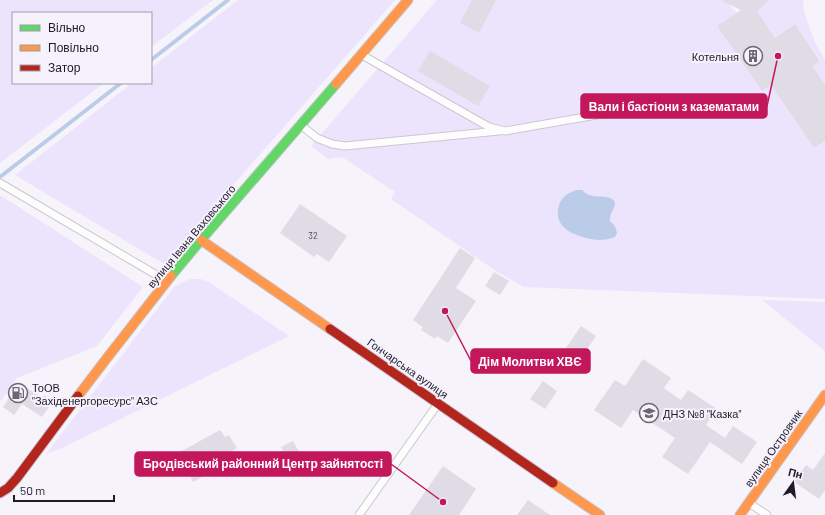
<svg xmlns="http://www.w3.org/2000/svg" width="825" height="515" viewBox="0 0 825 515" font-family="Barlow,sans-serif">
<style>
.green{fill:#ebe4fc}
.water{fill:#bbcce8}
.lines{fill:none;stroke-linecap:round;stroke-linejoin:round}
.stream{stroke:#bbcce8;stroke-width:4}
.building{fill:#dfdce5}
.lane-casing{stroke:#cac7d0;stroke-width:9}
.fast-casing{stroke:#cac7d0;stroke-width:11}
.slow-casing{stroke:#cac7d0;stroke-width:11}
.jam-casing{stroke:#cac7d0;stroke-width:11}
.lane{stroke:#fefdfe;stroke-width:7}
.fast{stroke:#63d668;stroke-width:9}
.slow{stroke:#ff974d;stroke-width:9}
.jam{stroke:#b3261e;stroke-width:9}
.labels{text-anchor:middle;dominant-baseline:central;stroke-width:4;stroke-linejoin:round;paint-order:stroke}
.number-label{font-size:9px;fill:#4e4b55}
.poi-label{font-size:11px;fill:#1e1b25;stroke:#f5f1fd;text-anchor:start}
.street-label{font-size:11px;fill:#1e1b25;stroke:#f5f1fd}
.leader{fill:none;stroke:#c2185b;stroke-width:1.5}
.callout-dot{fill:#c2185b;stroke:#f5f1fd;stroke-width:1.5}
.callout{fill:#c2185b;stroke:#c2185b;stroke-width:1.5}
.callout-label{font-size:12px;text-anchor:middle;font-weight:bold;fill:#fff}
</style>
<rect width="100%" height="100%" fill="#f6f4fa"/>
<g class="green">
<polygon points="0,0 213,0 151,47 151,13 13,13 13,83 104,83 0,163"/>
<polygon points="238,0 395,0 164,264 15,175 132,83 151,83 151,68"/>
<polygon points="437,0 720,0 729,4 737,13 717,26 762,91 771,85 814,148 825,141 825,299 524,287 496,271 391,199 395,192 342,157 328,159 311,146"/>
<polygon points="760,0 803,0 804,12 810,29 816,44 825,60 825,85 822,81 800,74 820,60 795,24 775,38 757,11"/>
<polygon points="0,195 143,287 97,346 17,378 0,402"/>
<polygon points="190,279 201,279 210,283 289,336 62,448 46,454 175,286"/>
<polygon points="762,300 825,302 825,351"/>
</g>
<path class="water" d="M 576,190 L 582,190 C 586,194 589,195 593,196 C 599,197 616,195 615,205 C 614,208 612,211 611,214 C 610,216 610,218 610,221 L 615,226 L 617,233 L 615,237 C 610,239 605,240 599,240 C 583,239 554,231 558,209 C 560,198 566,194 576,190 Z"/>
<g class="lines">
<g class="stream">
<polyline points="151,60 228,0"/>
<polyline points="0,177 121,83"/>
</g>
</g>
<g class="building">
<polygon points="472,0 496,0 479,33 460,23"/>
<polygon points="720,0 769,0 757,11 775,38 795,24 820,61 812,66 825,85 825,141 814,148 771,85 762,91 717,26 741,10"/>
<polygon points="430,51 490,86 478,106 418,71"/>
<polygon points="300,204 347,236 329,262 317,254 314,257 280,233"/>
<polygon points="460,248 475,258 456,288 476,301 448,343 437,336 435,339 421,330 423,327 413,320"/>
<polygon points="494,272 509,281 500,295 485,286"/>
<polygon points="581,326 596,336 579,361 564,351"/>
<polygon points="643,359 671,378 664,388 681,400 688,390 717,409 706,425 725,438 733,426 757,442 742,464 710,442 688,474 662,457 675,438 633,410 621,428 594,410 615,380 625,386"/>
<polygon points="543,381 557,391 545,409 530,399"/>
<polygon points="19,383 42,398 44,395 53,401 42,417 22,404 14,415 3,407"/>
<polygon points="220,430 225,437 229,435 237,448 232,451 236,458 193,482 178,453"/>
<polygon points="293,441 308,468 296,475 281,447"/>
<polygon points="825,453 825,490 819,499 794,482 806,465 813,470"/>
<polygon points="443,466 476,489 459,515 409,515"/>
<polygon points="528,500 550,515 517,515"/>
</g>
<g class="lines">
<defs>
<g id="lane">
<polyline points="362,55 489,127 505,131 648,106 651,99"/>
<polyline points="302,126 317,138 332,144 345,146 499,131"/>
<polyline points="0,183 165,280"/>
<polyline points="749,503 767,515"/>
<polyline points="359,515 437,405"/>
</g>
<polyline id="fast" points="171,276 201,240 336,84"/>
<g id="slow">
<polyline points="336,84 408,0"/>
<polyline points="201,240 330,329"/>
<polyline points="78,396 107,358 171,276"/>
<polyline points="553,483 600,515"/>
<polyline points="740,515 825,395"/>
</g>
<g id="jam">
<polyline points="330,329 553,483"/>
<polyline points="0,493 8,488 17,478 78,396"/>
</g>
</defs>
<use href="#lane" class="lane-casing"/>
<use href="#fast" class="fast-casing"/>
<use href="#slow" class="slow-casing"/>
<use href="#jam" class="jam-casing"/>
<use href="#lane" class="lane"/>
<use href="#fast" class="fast"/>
<use href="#slow" class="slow"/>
<use href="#jam" class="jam"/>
</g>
<defs>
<symbol id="building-ring" viewBox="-11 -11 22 22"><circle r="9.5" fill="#f5f1fd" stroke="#6a6770" stroke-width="1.5"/><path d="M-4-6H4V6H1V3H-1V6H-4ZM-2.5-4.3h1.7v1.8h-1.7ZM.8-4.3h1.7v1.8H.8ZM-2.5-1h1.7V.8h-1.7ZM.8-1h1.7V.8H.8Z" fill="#6a6770"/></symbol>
<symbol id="fuel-ring" viewBox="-11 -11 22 22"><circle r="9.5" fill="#f5f1fd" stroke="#6a6770" stroke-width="1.5"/><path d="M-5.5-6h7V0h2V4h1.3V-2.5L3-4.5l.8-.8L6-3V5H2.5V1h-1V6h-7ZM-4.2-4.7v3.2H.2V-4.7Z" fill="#6a6770"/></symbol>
<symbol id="school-ring" viewBox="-11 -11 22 22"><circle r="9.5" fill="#f5f1fd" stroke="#6a6770" stroke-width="1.5"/><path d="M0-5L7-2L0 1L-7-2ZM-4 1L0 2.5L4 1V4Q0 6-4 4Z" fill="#6a6770"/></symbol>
</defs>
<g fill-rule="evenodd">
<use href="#building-ring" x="742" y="45" width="22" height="22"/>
<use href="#fuel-ring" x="7" y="382" width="22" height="22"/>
<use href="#school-ring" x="638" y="402" width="22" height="22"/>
</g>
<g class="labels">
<g class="number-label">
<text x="313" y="235">32</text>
</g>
<g class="poi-label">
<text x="739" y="56" text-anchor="end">Котельня</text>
<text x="32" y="387">ТоОВ<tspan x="32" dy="13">"Західенергоресурс" АЗС</tspan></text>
<text x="663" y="413">ДНЗ №8 "Казка"</text>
</g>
<g class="street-label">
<text transform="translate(191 236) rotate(-50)">вулиця Івана Ваховського</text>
<text transform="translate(408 368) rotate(35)">Гончарська вулиця</text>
<text transform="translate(773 448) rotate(-55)">вулиця Островчик</text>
</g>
</g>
<path class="leader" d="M778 56L767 106M445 311L471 361M443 502L391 464"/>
<g class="callout-dot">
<circle cx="778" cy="56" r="4"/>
<circle cx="445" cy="311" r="4"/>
<circle cx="443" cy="502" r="4"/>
</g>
<g class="callout">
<rect x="581" y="94" width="186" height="24" rx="4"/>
<rect x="471" y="349" width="119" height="24" rx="4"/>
<rect x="135" y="452" width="256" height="24" rx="4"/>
</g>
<g class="callout-label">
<text x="674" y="111">Вали і бастіони з казематами</text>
<text x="530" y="366">Дім Молитви ХВЄ</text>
<text x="263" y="468">Бродівський районний Центр зайнятості</text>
</g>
<rect x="12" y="12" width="140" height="72" fill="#f5f1fd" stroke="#9f9ba7"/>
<rect x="20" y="25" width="20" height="6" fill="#63d668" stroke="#9f9ba7"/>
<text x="48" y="32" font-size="12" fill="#1e1b25">Вільно</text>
<rect x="20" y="45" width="20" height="6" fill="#ff974d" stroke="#9f9ba7"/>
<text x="48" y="52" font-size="12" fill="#1e1b25">Повільно</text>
<rect x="20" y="65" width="20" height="6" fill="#b3261e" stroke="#9f9ba7"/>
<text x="48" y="72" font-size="12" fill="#1e1b25">Затор</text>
<g transform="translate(793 483) rotate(14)" stroke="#f5f1fd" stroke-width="3" paint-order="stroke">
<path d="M0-3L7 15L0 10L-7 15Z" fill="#1e1b25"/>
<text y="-6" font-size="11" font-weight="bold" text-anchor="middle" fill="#1e1b25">Пн</text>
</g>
<path d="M14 495v6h100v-6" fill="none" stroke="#1e1b25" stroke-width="2"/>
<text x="20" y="495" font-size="12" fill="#1e1b25" stroke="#f5f1fd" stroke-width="3" paint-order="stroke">50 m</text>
</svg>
